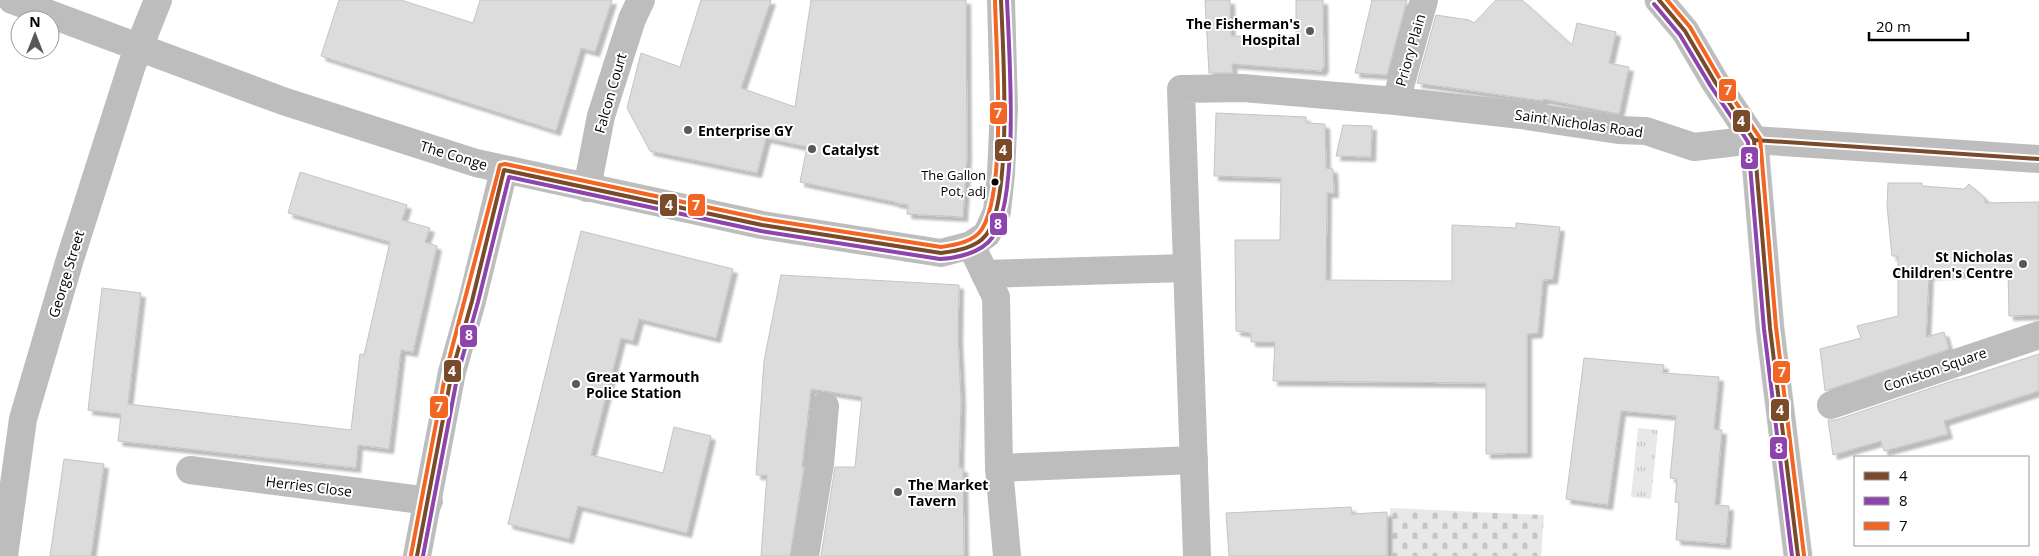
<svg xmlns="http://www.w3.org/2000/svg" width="2039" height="556" viewBox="0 0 2039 556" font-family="'Open Sans',sans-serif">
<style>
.grass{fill:url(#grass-tufts)}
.cemetery{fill:url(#cemetery-stones)}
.building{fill:#dcdcdc;stroke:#c4c4c4;filter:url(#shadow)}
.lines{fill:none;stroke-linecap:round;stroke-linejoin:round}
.major-casing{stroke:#dbdbdb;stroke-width:29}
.minor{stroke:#bdbdbd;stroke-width:28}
.major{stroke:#bdbdbd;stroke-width:28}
.bus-1-casing{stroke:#fff;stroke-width:8}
.bus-2-casing{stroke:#fff;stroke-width:8}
.bus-3-casing{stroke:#fff;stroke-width:8}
.bus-1{stroke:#7a4b2a;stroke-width:4}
.bus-2{stroke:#8e44ad;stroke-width:4}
.bus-3{stroke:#f26522;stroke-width:4}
.poi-dot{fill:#595959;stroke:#fff;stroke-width:2}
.bus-dot{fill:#000;stroke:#fff;stroke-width:2}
.labels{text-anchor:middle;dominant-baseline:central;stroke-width:4;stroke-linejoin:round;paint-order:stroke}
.bus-label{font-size:13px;fill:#000;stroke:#fff;text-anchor:end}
.poi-label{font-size:14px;font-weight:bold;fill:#000;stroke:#fff;text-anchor:start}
.street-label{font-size:14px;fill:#000;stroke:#fff}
.line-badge{stroke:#fff;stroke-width:2}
.badge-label{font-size:14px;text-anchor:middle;font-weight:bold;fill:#fff}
</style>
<defs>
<pattern id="grass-tufts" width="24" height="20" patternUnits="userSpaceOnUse" patternTransform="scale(1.25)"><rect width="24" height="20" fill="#e8e8e8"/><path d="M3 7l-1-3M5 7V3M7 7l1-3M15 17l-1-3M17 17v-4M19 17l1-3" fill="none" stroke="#c5c5c5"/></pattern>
<pattern id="cemetery-stones" width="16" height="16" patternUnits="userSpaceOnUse" patternTransform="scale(1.25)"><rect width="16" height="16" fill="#e8e8e8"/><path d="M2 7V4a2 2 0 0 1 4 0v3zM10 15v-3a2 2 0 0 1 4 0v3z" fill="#c5c5c5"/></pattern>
<filter id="shadow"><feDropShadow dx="4.5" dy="4.5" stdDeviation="1" flood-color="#0004"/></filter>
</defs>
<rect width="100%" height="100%" fill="#fff"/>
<polygon class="grass" points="1638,428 1658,430 1651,499 1631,497"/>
<polygon class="cemetery" points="1390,508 1544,515 1541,556 1389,556"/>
<g class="building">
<polygon points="339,0 401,0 473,23 480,0 612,0 595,52 581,48 556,131 321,56"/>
<polygon points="701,0 771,0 741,88 795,107 811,0 966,0 967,156 963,217 907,214 908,205 895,203 895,202 800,182 807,147 766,138 757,173 650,151 627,108 641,53 680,67"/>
<polygon points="1205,0 1230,0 1231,36 1296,38 1296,0 1323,0 1324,68 1322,68 1322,71 1232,64 1233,73 1209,73"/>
<polygon points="1372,0 1407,0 1387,75 1355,73"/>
<polygon points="1496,0 1522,0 1572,45 1577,23 1616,32 1609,63 1629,67 1619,114 1543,99 1543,101 1417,83 1436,15 1469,20 1474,23"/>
<polygon points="1216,113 1306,117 1306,123 1325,124 1326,168 1333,169 1334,193 1327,193 1326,280 1452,281 1452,225 1516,228 1516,223 1560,227 1553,279 1543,280 1538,333 1527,334 1527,453 1486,454 1486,383 1273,381 1275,342 1251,342 1251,333 1236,331 1235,240 1280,240 1281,178 1214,176"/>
<polygon points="1343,125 1372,126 1371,157 1336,156"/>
<polygon points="300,172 407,205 402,220 430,228 425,242 437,246 413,352 401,350 389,449 358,445 356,468 118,441 121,414 88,410 102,288 141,293 128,404 351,430 360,354 364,355 390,242 288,213"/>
<polygon points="1888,183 1922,183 1922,186 1964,189 1969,184 1985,198 1985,203 2039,202 2039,315 2009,316 2008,271 1929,275 1926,337 1944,332 1949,349 1825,391 1820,349 1861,338 1857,326 1898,316 1898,256 1892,256 1887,206"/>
<polygon points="581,231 733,269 716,338 639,319 633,341 621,338 591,455 663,473 674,427 711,436 687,533 578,506 569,539 508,524"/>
<polygon points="781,275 959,285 958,337 961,401 959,468 963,468 964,556 821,556 835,467 855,467 862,397 811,389 802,467 804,467 790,556 761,556 767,475 756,475 764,361"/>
<polygon points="2039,354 2039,391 1944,421 1948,434 1884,451 1881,441 1833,455 1828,420 1836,420 1958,379 1958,380"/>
<polygon points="1584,358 1664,365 1663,373 1719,377 1714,429 1722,430 1715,505 1729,506 1726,544 1676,540 1679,503 1675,502 1677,479 1670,478 1676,416 1621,411 1608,505 1566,499"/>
<polygon points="64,459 104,464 91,556 50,556"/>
<polygon points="1351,507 1352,514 1387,512 1387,556 1229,556 1226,513"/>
</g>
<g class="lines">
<defs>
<polyline id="major" points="1659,0 1685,31 1715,82 1754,140 1770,328 1798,556"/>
</defs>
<use href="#major" class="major-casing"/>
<g class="minor">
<polyline points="12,0 283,101 476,163 762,225 941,253 971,245 987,234 997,211 1001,174 1004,108 1001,0"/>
<polyline points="1396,101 1424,0"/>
<polyline points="587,188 601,116 632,19 641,0"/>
<polyline points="971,245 996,297 999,468 1007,556"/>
<polyline points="985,274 1187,268"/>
<polyline points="1831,405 2039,335"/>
<polyline points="999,468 1194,460"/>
<polyline points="190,470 429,501"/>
<polyline points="4,556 23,419 70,259 132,65 158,0"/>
<polyline points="417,556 452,372 472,301 504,170"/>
<polyline points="805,556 820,464 825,406"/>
<polyline points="1197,556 1181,89 1243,88 1396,101 1521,115 1618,130 1646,131 1694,147 1754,140 2039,159"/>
</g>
<use href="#major" class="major"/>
<defs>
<g id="bus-1">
<polyline points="1659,0 1685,31 1715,82 1754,140 1770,328 1798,556"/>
<polyline points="1754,140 2039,159"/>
<path d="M 417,556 L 452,372 L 472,301 L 504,170 L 762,225 L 941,253 C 956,251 976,248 986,235 C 1013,200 1003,48 1001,0"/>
</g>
<g id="bus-2">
<polyline points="1654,4 1680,35 1710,85 1748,142 1764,329 1792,556"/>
<path d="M 423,556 L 458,373 L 478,302 L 509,177 L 761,231 L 940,259 C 957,258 981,253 992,238 C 1020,200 1009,50 1007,0"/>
</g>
<g id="bus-3">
<polyline points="1667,0 1690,27 1720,79 1760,138 1776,327 1804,555"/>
<path d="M 411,555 L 446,371 L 500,165 L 505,164 L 763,219 L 941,247 C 955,245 974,242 982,229 C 1007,189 996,51 995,0"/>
</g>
</defs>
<use href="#bus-1" class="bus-1-casing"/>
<use href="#bus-2" class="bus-2-casing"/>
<use href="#bus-3" class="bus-3-casing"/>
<use href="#bus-1" class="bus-1"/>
<use href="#bus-2" class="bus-2"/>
<use href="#bus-3" class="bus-3"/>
</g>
<g class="poi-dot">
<circle cx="1310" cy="31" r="5"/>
<circle cx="688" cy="130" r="5"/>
<circle cx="812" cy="149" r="5"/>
<circle cx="2023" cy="264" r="5"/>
<circle cx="576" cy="384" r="5"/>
<circle cx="898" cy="492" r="5"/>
</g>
<circle class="bus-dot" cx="995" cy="182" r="4.5"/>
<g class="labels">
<g class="bus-label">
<text x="986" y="175">The Gallon<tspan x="986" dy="16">Pot, adj</tspan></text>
</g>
<g class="poi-label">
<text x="1300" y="23" text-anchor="end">The Fisherman's<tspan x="1300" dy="16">Hospital</tspan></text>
<text x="698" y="130">Enterprise GY</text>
<text x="822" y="149">Catalyst</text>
<text x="2013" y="256" text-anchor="end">St Nicholas<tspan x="2013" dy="16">Children's Centre</tspan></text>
<text x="586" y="376">Great Yarmouth<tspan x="586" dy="16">Police Station</tspan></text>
<text x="908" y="484">The Market<tspan x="908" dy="16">Tavern</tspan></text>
</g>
<g class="street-label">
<text transform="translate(1410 50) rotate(-74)">Priory Plain</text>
<text transform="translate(610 93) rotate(-74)">Falcon Court</text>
<text transform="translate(1579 123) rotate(8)">Saint Nicholas Road</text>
<text transform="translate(454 155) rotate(17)">The Conge</text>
<text transform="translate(66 274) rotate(-73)">George Street</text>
<text transform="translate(1935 369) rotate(-19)">Coniston Square</text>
<text transform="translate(309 486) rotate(7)">Herries Close</text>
</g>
</g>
<g class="line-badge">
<rect x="1718" y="78" width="19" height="24" rx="5" fill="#f26522"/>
<rect x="989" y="101" width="19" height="24" rx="5" fill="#f26522"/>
<rect x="1732" y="109" width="19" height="24" rx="5" fill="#7a4b2a"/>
<rect x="994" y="138" width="19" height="24" rx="5" fill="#7a4b2a"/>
<rect x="1740" y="146" width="19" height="24" rx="5" fill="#8e44ad"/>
<rect x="687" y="193" width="19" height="24" rx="5" fill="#f26522"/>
<rect x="659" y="193" width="19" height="24" rx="5" fill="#7a4b2a"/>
<rect x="989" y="212" width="19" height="24" rx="5" fill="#8e44ad"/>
<rect x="459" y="324" width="19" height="24" rx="5" fill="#8e44ad"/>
<rect x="443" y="359" width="19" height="24" rx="5" fill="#7a4b2a"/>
<rect x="1772" y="360" width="19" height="24" rx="5" fill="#f26522"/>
<rect x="429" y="395" width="20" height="24" rx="5" fill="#f26522"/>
<rect x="1770" y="398" width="20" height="24" rx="5" fill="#7a4b2a"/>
<rect x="1769" y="436" width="19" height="24" rx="5" fill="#8e44ad"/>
</g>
<g class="badge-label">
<text x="1728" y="95">7</text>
<text x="998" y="118">7</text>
<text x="1741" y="126">4</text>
<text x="1003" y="155">4</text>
<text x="1749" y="163">8</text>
<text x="696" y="210">7</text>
<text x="669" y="210">4</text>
<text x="998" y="229">8</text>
<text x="469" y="340">8</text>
<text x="452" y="376">4</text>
<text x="1782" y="377">7</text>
<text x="439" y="412">7</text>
<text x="1780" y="415">4</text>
<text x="1779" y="453">8</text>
</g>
<rect x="1854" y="456" width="175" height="90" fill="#ffffff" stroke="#999999"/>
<rect x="1864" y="472" width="25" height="8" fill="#7a4b2a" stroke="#999999"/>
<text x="1899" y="481" font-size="15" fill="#000000">4</text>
<rect x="1864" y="497" width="25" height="8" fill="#8e44ad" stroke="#999999"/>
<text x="1899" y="506" font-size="15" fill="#000000">8</text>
<rect x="1864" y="522" width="25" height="8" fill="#f26522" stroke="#999999"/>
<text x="1899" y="531" font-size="15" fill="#000000">7</text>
<g transform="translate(35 35)"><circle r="24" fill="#ffffff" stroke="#999999"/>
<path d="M0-4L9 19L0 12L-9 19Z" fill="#595959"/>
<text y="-8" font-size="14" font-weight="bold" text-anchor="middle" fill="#000000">N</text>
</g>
<path d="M1869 32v8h99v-8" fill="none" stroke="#000000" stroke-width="2.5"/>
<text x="1876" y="32" font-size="15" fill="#000000" stroke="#ffffff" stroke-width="4" paint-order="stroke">20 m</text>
</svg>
